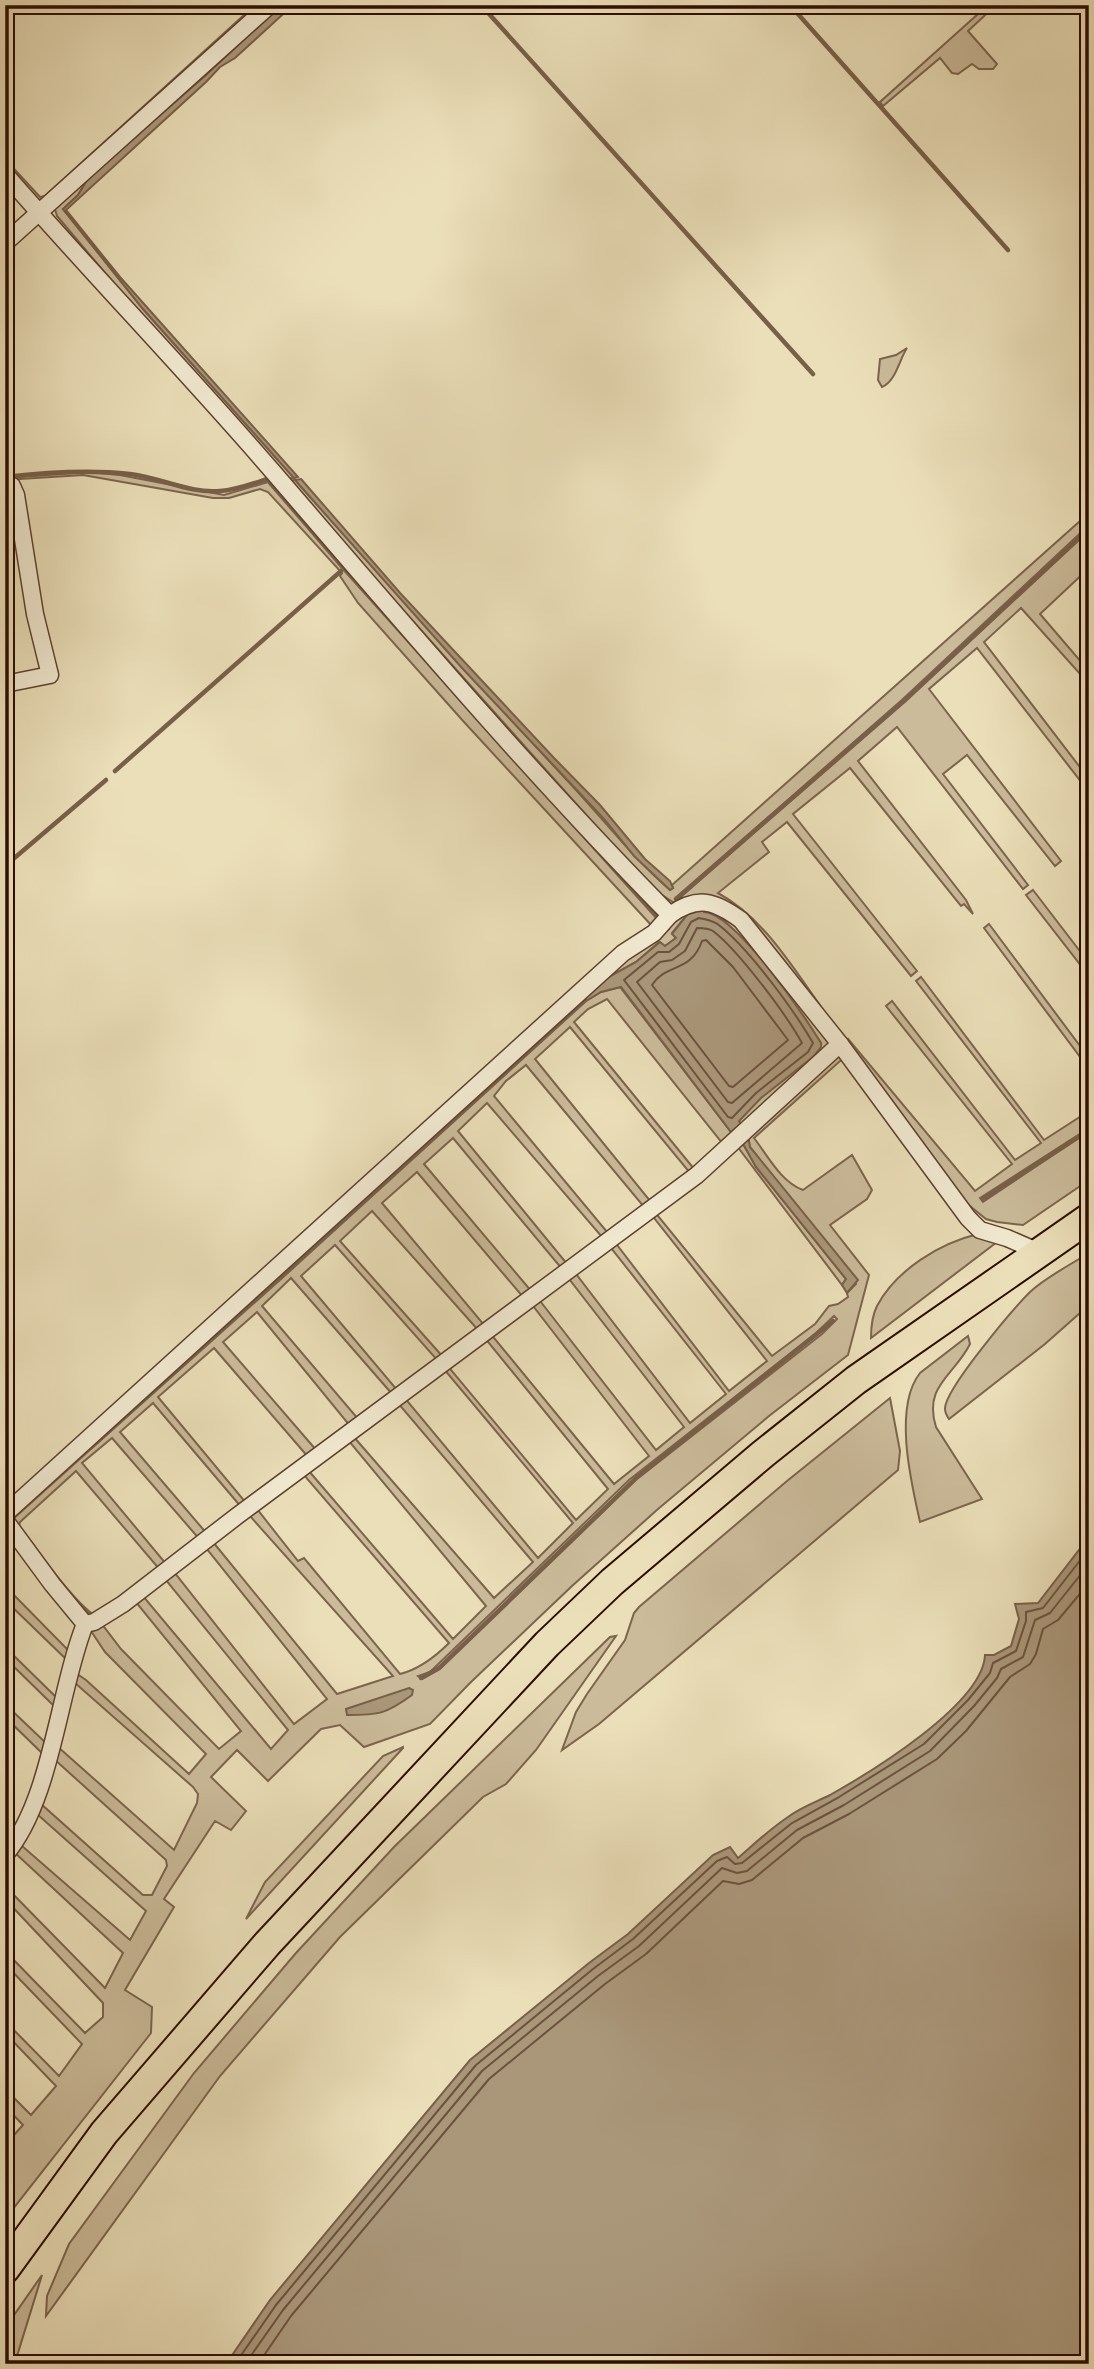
<svg xmlns="http://www.w3.org/2000/svg" width="1094" height="2369" viewBox="0 0 1094 2369" font-family="Vollkorn,serif">
<style>
.green{fill:#cbbb9a;stroke:#7c644d;stroke-width:2;fill-rule:evenodd}
.water{fill:#aa977a;stroke:#785f49;stroke-width:2}
.lines{fill:none;stroke-linecap:round;stroke-linejoin:round}
.shore{stroke:#6c523d;stroke-width:2}
.stream{stroke:#785f49;stroke-width:4.5}
.street-casing{stroke:#5c412e;stroke-width:19}
.highway-casing{stroke:#2d0c00;stroke-width:32}
.street{stroke:#f2ead2;stroke-width:16}
.highway{stroke:#ebdfb9;stroke-width:28}
</style>
<rect width="100%" height="100%" fill="#ebdfb9"/>
<filter id="stains"><feTurbulence type="fractalNoise" baseFrequency=".00286" numOctaves="4"/><feColorMatrix values="0 0 0 0 .2 0 0 0 0 .09 0 0 0 0 .02 0 0 0 .5 -.17"/></filter>
<radialGradient id="worn" r=".72"><stop offset=".6" stop-color="#630" stop-opacity="0"/><stop offset="1" stop-color="#630" stop-opacity=".3"/></radialGradient>
<g class="green">
<polygon points="255,5 264,5 40,202 5,166 5,159 40,197 45,196"/>
<polygon points="277,5 281,5 206,75 89,177 78,195 63,209 143,309 294,478 286,479 133,306 57,216 54,206"/>
<polygon points="988,5 996,5 968,31 997,64 993,69 979,69 972,64 958,74 952,73 940,58 883,106 880,102"/>
<path d="M 907,348 C 899,360 896,381 882,387 L 878,380 L 880,359 L 896,355 Z"/>
<polygon points="88,472 120,475 224,495 268,482 341,567 658,920 652,926 464,722 358,603 340,576 342,573 268,492 260,489 229,498 213,498 83,475 5,480 5,478"/>
<path d="M 295,480 C 384,580 473,679 564,777 C 600,815 631,856 670,890 L 673,888 L 672,885 L 1089,513 L 1089,525 L 903,699 L 676,898 L 678,900 L 683,895 L 905,701 L 1089,530 L 1089,568 L 1040,614 L 1089,671 L 1089,684 L 1021,608 L 984,642 L 1089,779 L 1089,792 L 977,648 L 929,689 L 1061,861 L 1055,866 L 967,755 L 943,774 L 1028,885 L 1023,889 L 897,727 L 858,761 L 966,900 L 973,914 L 964,904 L 961,906 L 850,768 L 793,814 L 917,971 L 911,976 L 787,822 L 762,842 L 769,852 L 718,893 C 765,919 793,968 824,1011 L 821,1013 L 735,910 L 676,904 L 656,891 L 638,873 L 288,481 Z"/>
<polygon points="1033,890 1089,963 1089,976 1026,895"/>
<path d="M 700,904 L 725,913 L 830,1041 L 829,1047 L 723,1144 L 607,999 L 588,1009 L 574,1022 L 695,1170 L 690,1173 L 570,1027 L 535,1059 L 651,1202 L 644,1207 L 526,1065 L 506,1081 L 494,1096 L 608,1233 L 602,1237 L 487,1103 L 458,1131 L 568,1265 L 562,1269 L 453,1138 L 424,1164 L 532,1292 L 523,1297 L 417,1172 L 382,1203 L 485,1326 L 479,1331 L 372,1211 L 340,1241 L 443,1357 L 438,1361 L 335,1245 L 301,1276 L 398,1391 L 393,1395 L 291,1278 L 262,1306 L 359,1420 L 350,1426 L 257,1312 L 223,1342 L 317,1451 L 309,1458 L 214,1348 L 158,1397 L 247,1504 L 242,1508 L 153,1403 L 120,1432 L 208,1535 L 201,1541 L 112,1438 L 82,1463 L 167,1565 L 160,1570 L 76,1471 L 20,1522 L 19,1526 C 41,1553 68,1596 95,1616 L 86,1611 L 43,1562 L 13,1519 L 289,1271 L 586,1001 L 601,992 L 620,987 L 731,1132 L 740,1124 L 739,1121 L 748,1109 L 821,1043 L 787,993 L 752,950 L 724,920 L 704,913 Z"/>
<polygon points="692,906 696,912 685,917 672,933 676,938 665,946 659,942 636,962 607,978 288,1270 79,1455 603,974 669,929 667,925"/>
<polygon points="989,924 1089,1058 1089,1069 984,928"/>
<polygon points="921,977 1044,1140 1089,1111 1089,1128 980,1198 983,1202 1089,1131 1089,1180 1023,1225 997,1222 986,1219 965,1202 849,1045 849,1040 975,1191 1012,1164 886,1006 892,1001 1015,1160 1041,1143 916,981"/>
<path d="M 837,1053 L 845,1059 L 840,1061 L 754,1138 C 768,1156 781,1182 803,1190 L 852,1155 L 872,1190 L 867,1199 L 830,1225 L 869,1275 L 848,1355 L 769,1416 L 658,1509 L 572,1586 L 471,1682 L 430,1724 L 364,1747 L 340,1725 L 321,1729 L 268,1781 L 237,1750 L 211,1777 L 246,1811 L 231,1830 L 215,1821 L 164,1899 L 174,1907 L 125,1990 L 152,2007 L 151,2033 L 5,2219 L 5,2145 L 23,2125 L 5,2106 L 5,2089 L 31,2115 L 56,2086 L 5,2033 L 5,2021 L 59,2076 L 82,2044 L 5,1964 L 5,1951 L 85,2033 L 103,2017 L 103,2003 L 5,1899 L 5,1886 L 105,1988 L 123,1953 L 14,1852 L 21,1845 L 130,1940 L 146,1911 L 37,1814 L 41,1804 L 143,1895 L 152,1895 L 167,1866 L 166,1860 L 54,1759 L 57,1746 L 174,1850 L 197,1803 L 198,1794 L 193,1787 L 75,1683 L 77,1674 L 86,1680 L 189,1774 L 206,1754 L 105,1652 L 91,1631 L 101,1623 L 121,1649 L 219,1749 L 241,1731 L 135,1601 L 143,1596 L 271,1749 L 288,1730 L 165,1579 L 174,1572 L 294,1724 L 327,1699 L 206,1548 L 213,1542 L 337,1694 L 393,1676 L 249,1515 L 257,1509 L 298,1561 L 304,1558 L 400,1674 C 420,1669 435,1657 449,1643 L 303,1474 L 308,1470 L 453,1639 L 486,1606 L 348,1440 L 353,1436 L 494,1598 L 533,1562 L 397,1402 L 404,1397 L 538,1558 L 573,1523 L 443,1368 L 447,1365 L 576,1520 L 608,1489 L 484,1337 L 490,1333 L 614,1484 L 649,1456 L 530,1302 L 537,1297 L 656,1450 L 684,1427 L 566,1275 L 573,1270 L 690,1423 L 726,1394 L 608,1244 L 614,1241 L 729,1391 L 767,1361 L 651,1214 L 654,1211 L 772,1356 L 815,1324 L 829,1306 L 838,1304 L 848,1297 L 847,1293 L 856,1284 L 750,1147 L 748,1136 ZM 834,1316 L 837,1319 L 822,1334 L 637,1479 L 440,1669 L 422,1679 L 418,1676 L 430,1672 L 629,1480 L 815,1334 Z"/>
<polygon points="742,1142 756,1167 846,1279 842,1285 737,1146"/>
<path d="M 978,1234 L 997,1242 L 871,1338 C 871,1327 872,1316 877,1306 C 896,1270 940,1243 978,1234 Z"/>
<path d="M 1089,1253 L 1089,1305 L 1045,1344 L 949,1419 C 947,1416 945,1413 945,1409 C 944,1390 1014,1308 1030,1292 C 1046,1277 1070,1265 1089,1253 Z"/>
<path d="M 968,1336 L 970,1344 C 954,1376 923,1386 936,1427 L 982,1499 L 920,1522 C 911,1482 893,1407 920,1373 Z"/>
<polygon points="890,1398 900,1451 898,1470 599,1724 562,1750 576,1712 587,1694 625,1640 634,1613 639,1607 787,1481"/>
<polygon points="5,1586 71,1653 69,1662 5,1600"/>
<polygon points="616,1636 536,1750 506,1784 483,1797 340,1937 220,2076 46,2316 47,2296 69,2244 194,2073 296,1953 394,1847 610,1637"/>
<polygon points="5,1647 59,1700 56,1708 5,1658"/>
<polygon points="5,1704 47,1744 44,1755 5,1717"/>
<polygon points="403,1747 403,1748 246,1919 265,1882 383,1756"/>
<polygon points="42,2275 17,2356 12,2364 5,2364 5,2328"/>
</g>
<g class="water">
<polygon points="281,5 293,5 235,58 220,67 206,82 66,210 120,277 298,477 294,478 143,309 63,209 78,195 89,177 206,75"/>
<polygon points="301,479 401,594 554,758 600,805 645,859 670,881 673,888 670,890 634,856 604,819 462,668 295,480"/>
<path d="M 700,904 L 704,912 C 736,914 803,1014 821,1043 L 821,1047 L 813,1057 L 761,1098 L 739,1121 L 741,1124 L 731,1132 L 621,987 L 601,992 L 586,1001 L 584,999 L 607,978 L 636,962 L 660,942 L 665,946 L 676,938 L 672,934 L 688,914 L 695,912 L 692,906 Z"/>
<polygon points="748,1136 750,1147 858,1280 847,1293 842,1285 846,1279 756,1167 742,1142"/>
<path d="M 1089,1537 L 1089,2364 L 226,2364 L 270,2300 L 470,2060 L 589,1963 L 628,1934 L 713,1855 L 730,1847 L 738,1858 C 754,1844 770,1829 788,1817 C 801,1807 816,1802 830,1795 C 871,1772 983,1704 985,1655 L 994,1655 L 1011,1646 L 1019,1619 L 1015,1604 L 1038,1603 Z"/>
<path d="M 409,1688 L 413,1690 L 412,1695 C 386,1714 379,1715 347,1715 L 346,1709 Z"/>
</g>
<g class="lines">
<g class="shore">
<path d="M 699,918 C 707,920 713,920 720,926 C 749,949 794,1010 813,1043 L 808,1052 L 756,1093 L 732,1118 L 728,1117 L 624,980 L 658,952 L 669,952 L 679,944 L 691,922 Z"/>
<path d="M 697,928 C 703,928 708,928 713,931 C 738,950 786,1014 802,1043 L 732,1103 L 728,1102 L 637,982 L 660,962 L 672,960 L 685,951 Z"/>
<path d="M 706,940 L 733,967 L 788,1040 L 733,1087 L 729,1086 L 652,985 C 666,963 691,973 702,941 Z"/>
<polyline points="235,2364 276,2305 476,2065 593,1969 633,1939 717,1861 727,1857 735,1864 742,1863 792,1823 839,1797 924,1744 968,1700 990,1673 993,1663 1016,1651 1026,1621 1026,1612 1043,1608 1089,1549"/>
<polyline points="245,2364 283,2310 482,2071 598,1976 639,1946 722,1868 737,1873 747,1871 797,1830 844,1805 930,1751 974,1706 997,1678 1001,1669 1023,1657 1035,1620 1050,1613 1089,1564"/>
<polyline points="258,2364 291,2316 489,2079 605,1984 646,1954 723,1881 739,1884 752,1880 803,1838 849,1814 937,1759 966,1731 1010,1677 1030,1664 1036,1654 1043,1629 1058,1620 1089,1583"/>
</g>
<g class="stream">
<polyline points="481,5 813,374"/>
<polyline points="790,5 1008,250"/>
<path d="M 5,477 C 47,472 88,469 130,474 C 159,477 190,494 220,491 C 236,490 252,484 267,479 L 354,578"/>
<polyline points="115,771 341,571"/>
<polyline points="610,864 657,916"/>
<polyline points="5,866 106,780"/>
<polyline points="676,899 904,701 1089,529"/>
<polyline points="983,1199 1089,1130"/>
<polyline points="91,1447 288,1271 585,1000"/>
<polyline points="421,1678 439,1668 636,1478 833,1321"/>
</g>
<defs>
<g id="street">
<path d="M 5,174 C 93,275 187,372 274,473 C 403,623 532,775 670,915 C 698,895 715,901 741,920 L 840,1044 L 968,1218 L 980,1230 L 1007,1238 L 1037,1251"/>
<polyline points="5,243 270,5"/>
<polyline points="5,485 12,486 16,495 35,614 50,675 5,684"/>
<polyline points="5,1514 623,953 654,933 670,915"/>
<polyline points="5,1520 52,1584 85,1624"/>
<polyline points="85,1624 94,1622 123,1604 237,1516 697,1175 840,1044"/>
<path d="M 5,1855 C 52,1800 58,1692 85,1624"/>
</g>
<polyline id="highway" points="5,2269 104,2133 267,1944 547,1644 612,1582 763,1454 856,1380 1089,1218"/>
</defs>
<use href="#street" class="street-casing"/>
<use href="#highway" class="highway-casing"/>
<use href="#street" class="street"/>
<use href="#highway" class="highway"/>
</g>
<rect width="1094" height="2369" fill="none" stroke="#ebdfb9" stroke-width="28"/>
<rect x="7" y="7" width="1080" height="2355" fill="none" stroke="#2d0c00" stroke-width="3.5"/>
<rect x="14" y="14" width="1066" height="2341" fill="none" stroke="#2d0c00" stroke-width="2"/>
<rect width="100%" height="100%" filter="url(#stains)"/>
<rect width="100%" height="100%" fill="url(#worn)"/>
</svg>
